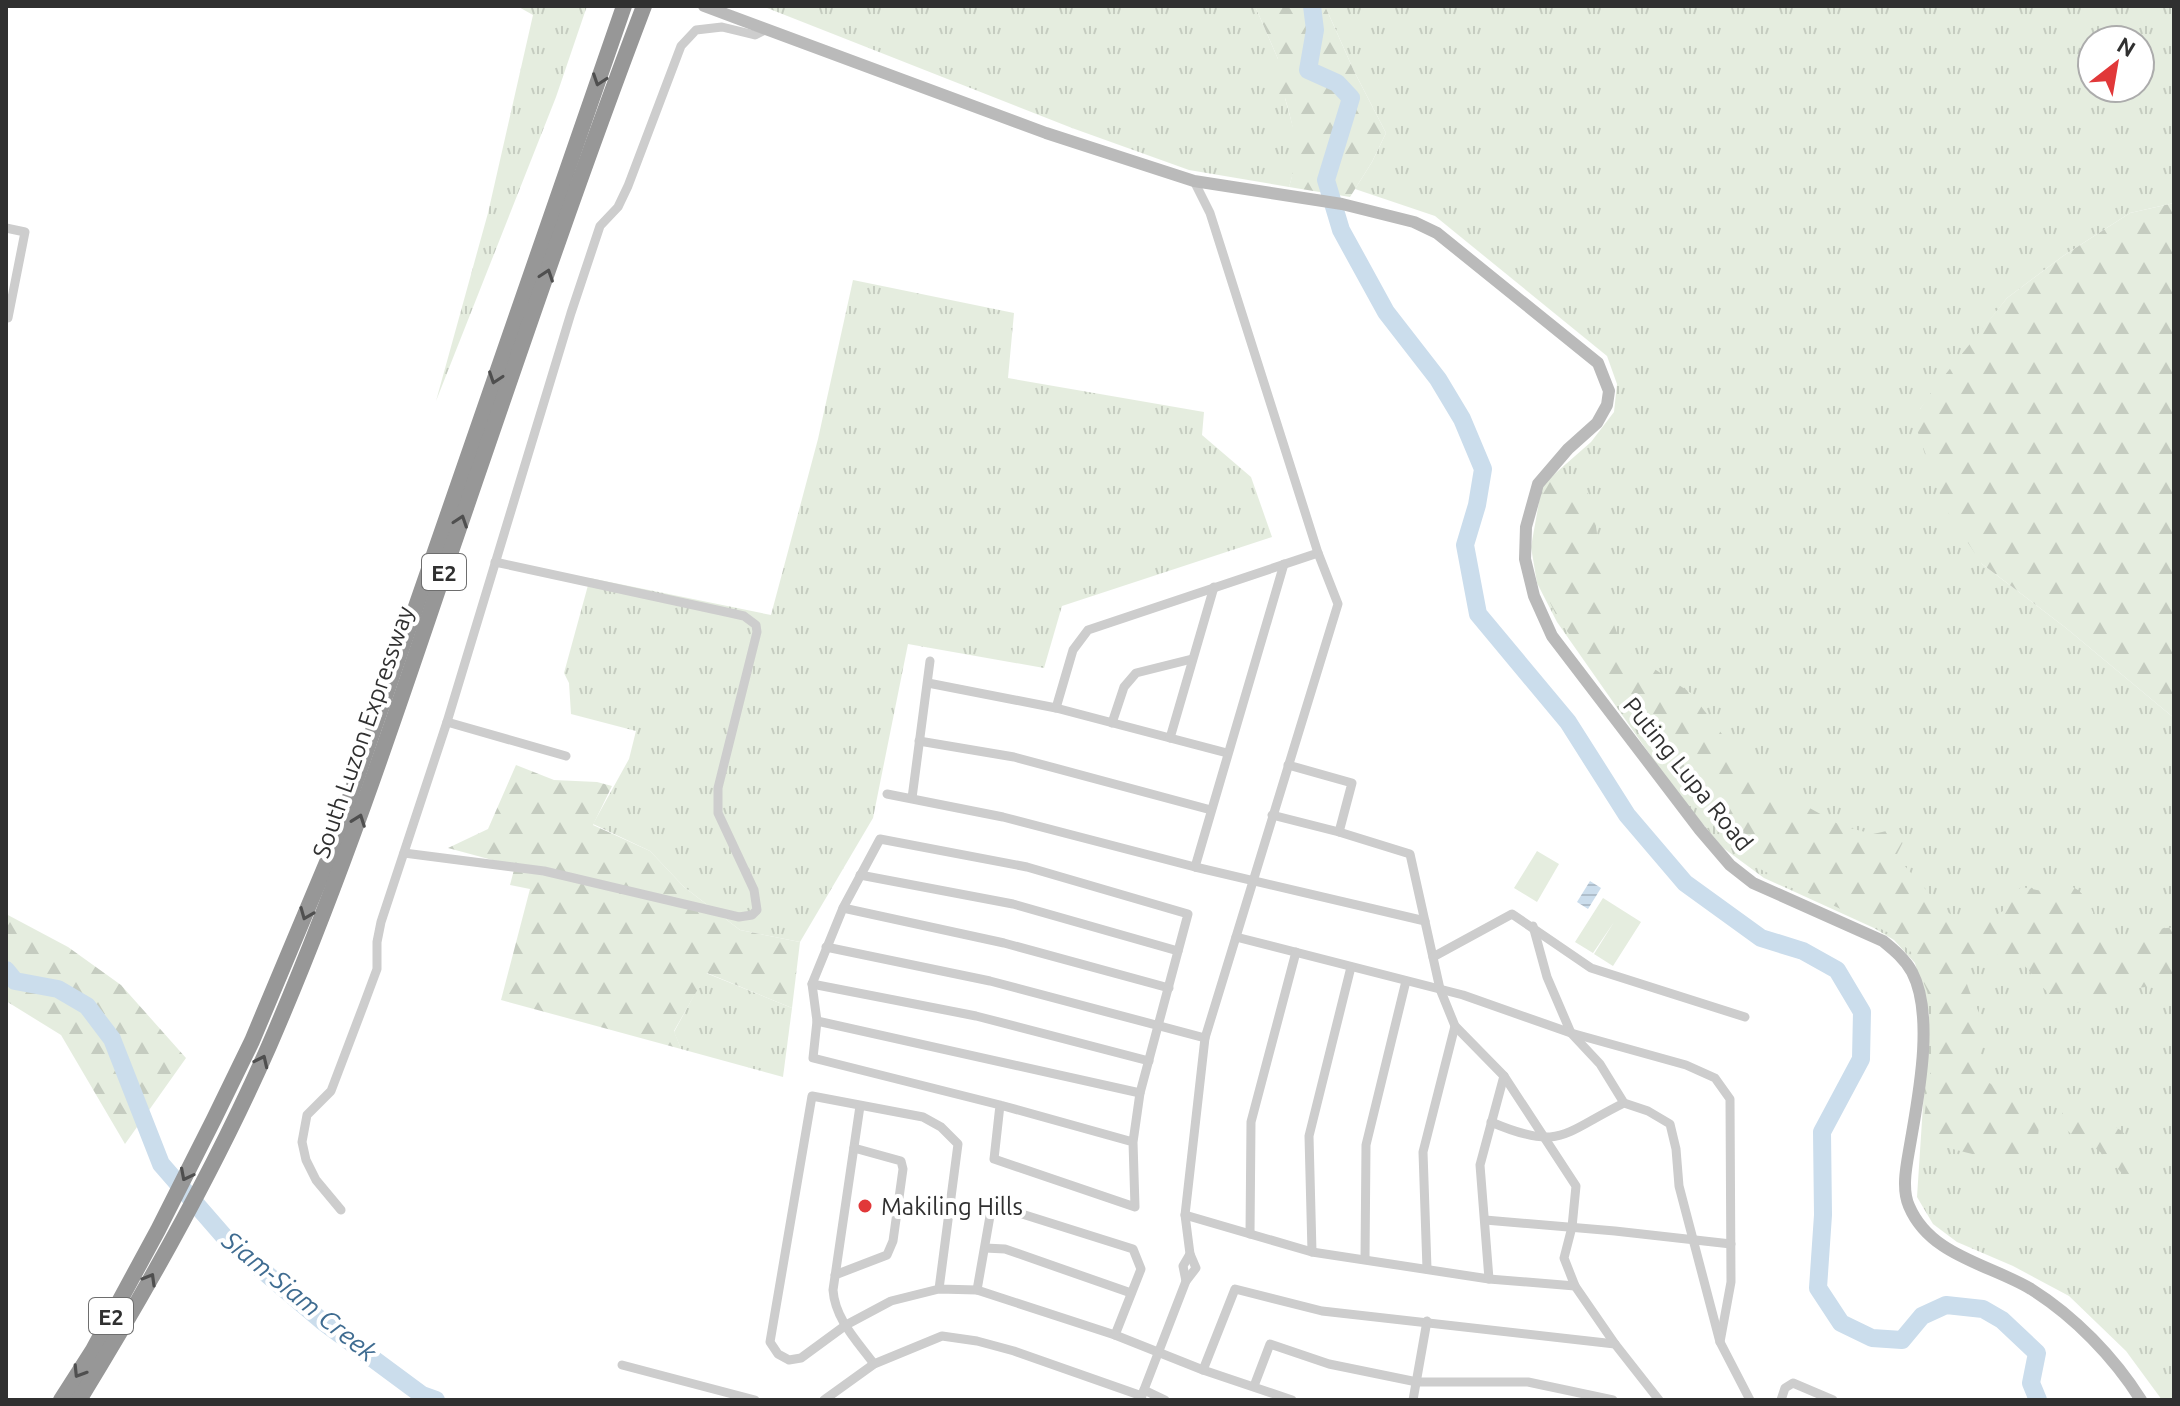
<svg xmlns="http://www.w3.org/2000/svg" width="2180" height="1406" viewBox="0 0 2180 1406" font-family="Ubuntu,sans-serif">
<style>
.grass{fill:url(#grass-tufts);fill-rule:evenodd}
.forest{fill:url(#forest-firs)}
.pitch{fill:#e5eddf}
.water{fill:url(#water-rules)}
.lines{fill:none;stroke-linecap:round;stroke-linejoin:round}
.river{stroke:#cbddec;stroke-width:18}
.street{stroke:#cdcdcd;stroke-width:9}
.secondary{stroke:#bababa;stroke-width:12}
.highway{stroke:#979797;stroke-width:16}
.oneway{stroke:#4f4f4f}
.poi-dot{fill:#e13839;stroke:#fff;stroke-width:3}
.labels{text-anchor:middle;dominant-baseline:central;stroke-width:8;stroke-linejoin:round;paint-order:stroke}
.shield{fill:#fff;stroke:#6e6e6e;stroke-width:2}
.shield-label{font-size:22px;font-weight:bold;fill:#303030}
.street-label{font-size:24px;fill:#303030;stroke:#fff}
.poi-label{font-size:24px;fill:#303030;stroke:#fff;text-anchor:start}
.water-label{font-size:26px;font-style:italic;fill:#3f6c91;stroke:#fff}
</style>
<defs>
<pattern id="grass-tufts" width="24" height="20" patternUnits="userSpaceOnUse" patternTransform="scale(2)"><rect width="24" height="20" fill="#e5eddf"/><path d="M3 7l-1-3M5 7V3M7 7l1-3M15 17l-1-3M17 17v-4M19 17l1-3" fill="none" stroke="#c5ccc0"/></pattern>
<pattern id="forest-firs" width="22" height="20" patternUnits="userSpaceOnUse" patternTransform="scale(2)"><rect width="22" height="20" fill="#e5eddf"/><path d="M5 1l3.5 6h-7zM16 11l3.5 6h-7z" fill="#c5ccc0"/></pattern>
<pattern id="water-rules" width="6" height="5" patternUnits="userSpaceOnUse" patternTransform="scale(2)"><rect width="6" height="5" fill="#cbddec"/><path d="M0 2.5h6" fill="none" stroke="#afbecb"/></pattern>
</defs>
<rect width="100%" height="100%" fill="#fff"/>
<g class="grass">
<polygon points="517,6 587,6 556,97 436,401 488,213 533,15"/>
<polygon points="762,6 1255,6 1278,59 1285,98 1296,138 1296,163 1289,187 1189,170 1072,128"/>
<path d="M 1325,6 L 2174,6 L 2174,203 L 2130,213 L 2063,256 L 2007,298 L 1920,409 L 1982,564 L 2066,628 L 2174,718 L 2174,1400 L 2162,1400 L 2126,1351 L 2069,1296 L 2013,1266 L 1957,1242 L 1933,1224 L 1917,1197 L 1929,1014 L 1915,963 L 1894,940 L 1874,928 L 1764,878 L 1722,847 L 1674,789 L 1557,622 L 1537,583 L 1531,547 L 1542,485 L 1591,442 L 1614,412 L 1617,384 L 1607,356 L 1435,216 L 1355,189 L 1372,162 L 1386,133 L 1354,71 ZM 2092,40 L 2140,40 L 2140,88 L 2092,88 Z"/>
<polygon points="853,280 1014,313 1008,378 1204,412 1202,435 1251,477 1272,537 1062,606 1044,668 908,644 873,818 800,942 740,930 684,887 650,851 593,824 629,759 636,731 571,714 569,683 564,673 590,578 771,615 818,439"/>
<polygon points="706,973 792,1008 783,1077 681,1049 674,1032"/>
</g>
<g class="forest">
<path d="M 1255,6 L 1325,6 L 1354,71 L 1386,133 L 1372,162 L 1350,197 L 1289,187 C 1300,151 1295,133 1285,98 L 1265,89 L 1278,59 Z"/>
<polygon points="2174,203 2174,718 2066,628 1982,564 1945,508 1917,430 1920,409 1932,391 2007,298 2063,256 2130,213"/>
<path d="M 1553,477 L 1566,477 L 1573,481 L 1583,487 L 1589,495 L 1593,506 L 1600,554 L 1607,569 L 1605,590 L 1607,606 L 1620,641 L 1630,653 L 1691,693 L 1746,766 L 1779,791 L 1842,826 L 1873,834 L 1891,830 L 1901,833 L 1904,840 L 1896,856 L 1943,909 L 1959,920 L 1989,919 L 2003,911 L 2007,901 L 2021,887 C 2031,888 2044,893 2053,890 C 2060,887 2062,883 2070,886 C 2097,895 2089,932 2120,938 C 2140,942 2154,925 2174,928 L 2174,992 C 2137,975 2105,1006 2072,1002 C 2038,998 2034,966 2014,959 C 2000,953 1963,948 1965,973 C 1966,991 1979,1007 1983,1025 C 1988,1047 1971,1051 1982,1078 L 2012,1098 L 2038,1121 C 2041,1136 2035,1148 2024,1159 L 1984,1157 L 1921,1141 L 1931,1066 L 1933,1014 L 1927,991 L 1911,952 L 1889,933 L 1752,865 L 1726,842 L 1560,622 C 1536,575 1530,563 1540,510 C 1542,496 1542,485 1553,477 Z"/>
<polygon points="516,765 554,780 597,782 612,786 593,825 650,851 684,887 740,930 800,942 792,1008 707,973 674,1031 681,1049 501,1000 530,889 510,885 515,866 448,848 488,829"/>
<polygon points="6,914 68,947 121,985 186,1058 125,1144 61,1035 6,1001"/>
<path d="M 2083,1107 L 2098,1116 L 2099,1121 C 2105,1126 2110,1125 2117,1128 C 2136,1138 2138,1168 2137,1186 L 2133,1186 L 2111,1161 L 2094,1147 L 2074,1137 L 2059,1122 L 2064,1109 Z"/>
</g>
<g class="pitch">
<polygon points="1537,851 1559,864 1537,902 1514,888"/>
<polygon points="1603,898 1641,922 1613,966 1594,954 1614,922 1593,953 1575,942"/>
</g>
<polygon class="water" points="1590,881 1601,888 1588,909 1577,902"/>
<g class="lines">
<g class="river">
<polyline points="1312,6 1315,30 1308,70 1337,83 1351,98 1326,180 1341,230 1386,312 1438,379 1462,419 1483,469 1477,505 1465,545 1478,614 1568,722 1627,815 1685,883 1761,938 1803,951 1837,970 1862,1012 1861,1059 1822,1132 1823,1215 1818,1288 1841,1323 1872,1338 1902,1340 1922,1316 1946,1305 1983,1309 2002,1320 2037,1353 2031,1383 2038,1400"/>
<polyline points="6,970 15,981 58,989 87,1006 112,1039 161,1164 228,1241 322,1321 422,1395 436,1400"/>
</g>
<g class="street">
<polyline points="6,228 25,232 8,318"/>
<polyline points="928,683 1056,708 1227,753"/>
<polyline points="1056,708 1073,650 1088,630 1318,553 1210,213 1194,181"/>
<polyline points="1112,723 1124,687 1136,673 1192,659"/>
<polyline points="1170,738 1214,587"/>
<polyline points="919,741 1014,757 1211,810"/>
<polyline points="566,756 447,722 571,313 600,226 618,207 628,186 681,46 696,30 722,27 755,35 765,30"/>
<polyline points="1288,765 1352,783 1339,832"/>
<polyline points="887,794 1003,817 1195,867 1425,921"/>
<polyline points="912,798 930,661"/>
<polyline points="1272,815 1339,832 1410,854 1440,989 1455,1026 1504,1076 1576,1186 1572,1227 1564,1258 1575,1286 1615,1344 1659,1400"/>
<polyline points="404,853 544,871 739,917 752,915 757,910 754,890 718,813 718,788 757,632 756,625 744,616 726,612 495,562"/>
<polyline points="1195,867 1284,564"/>
<polyline points="860,875 1013,904 1178,951"/>
<polyline points="843,908 1004,943 1169,988"/>
<polyline points="1533,926 1547,977 1571,1033 1600,1064 1624,1103 1648,1111 1670,1124 1676,1149 1679,1186 1720,1342 1750,1400"/>
<polyline points="1236,937 1463,995 1571,1033 1686,1065 1715,1078 1730,1099 1731,1282 1720,1342"/>
<polyline points="826,947 990,981 1205,1038"/>
<polyline points="1433,957 1512,914 1591,968 1745,1017"/>
<polyline points="812,984 976,1016 1149,1061"/>
<polyline points="817,1021 1140,1093"/>
<polyline points="1000,1105 994,1159 1135,1207 1133,1142 1140,1093 1188,914 1027,867 880,839 843,908 812,984 817,1021 813,1058 1000,1105 1133,1142"/>
<path d="M 860,1106 L 833,1290 C 835,1319 857,1341 874,1364"/>
<path d="M 1491,1122 C 1561,1152 1563,1133 1624,1103"/>
<polyline points="341,1210 316,1180 306,1160 302,1142 307,1115 331,1091 364,1004 377,969 377,942 381,922 447,722"/>
<polyline points="1185,1215 1312,1252 1489,1279 1575,1286"/>
<polyline points="1485,1220 1615,1231 1731,1244"/>
<polyline points="1250,1234 1251,1122 1296,952"/>
<polyline points="985,1248 1005,1249 1131,1293"/>
<polyline points="1312,1252 1309,1136 1351,967"/>
<polyline points="1365,1259 1366,1145 1406,981"/>
<polyline points="1427,1269 1423,1152 1455,1026"/>
<polyline points="835,1275 887,1255 893,1241 903,1169 901,1161 854,1148"/>
<polyline points="1489,1279 1480,1165 1504,1076"/>
<polyline points="1186,1281 1183,1266 1190,1254"/>
<polyline points="939,1289 958,1144 941,1127 923,1117 812,1096 770,1342 778,1354 789,1360 801,1358 846,1325 891,1301 939,1289 977,1290 1115,1335 1203,1370 1292,1400"/>
<polyline points="977,1290 990,1216 1006,1209 1133,1249 1141,1269 1115,1335"/>
<polyline points="622,1365 755,1400"/>
<polyline points="1203,1370 1235,1289 1322,1311 1615,1344"/>
<polyline points="1254,1386 1270,1344 1329,1364 1417,1382 1528,1382 1613,1400"/>
<polyline points="1144,1390 1165,1400"/>
<polyline points="824,1400 874,1364 942,1336 977,1341 1014,1351 1142,1396"/>
<polyline points="1140,1400 1186,1281 1196,1268 1190,1254 1185,1215 1205,1038 1338,604 1318,553"/>
<polyline points="1413,1400 1427,1321"/>
<polyline points="1781,1400 1785,1388 1793,1383 1833,1400"/>
</g>
<path class="secondary" d="M 704,6 L 1046,133 L 1194,181 L 1342,204 L 1414,222 L 1437,233 L 1598,363 L 1609,391 L 1607,405 L 1597,423 L 1568,449 L 1538,484 L 1526,527 L 1525,559 L 1534,596 L 1552,636 L 1700,830 L 1730,865 L 1753,883 L 1883,941 C 1894,950 1905,959 1912,972 C 1935,1016 1918,1098 1910,1145 C 1907,1163 1901,1188 1909,1206 C 1930,1256 1989,1264 2031,1289 C 2074,1316 2114,1357 2141,1400"/>
<g class="highway">
<polyline points="61,1400 93,1350 158,1230 214,1119 252,1041 330,855 624,6"/>
<path d="M 79,1400 C 149,1286 215,1169 269,1046 C 337,889 392,726 447,563 C 511,377 574,190 644,6"/>
</g>
</g>
<defs><path id="oneway-chevron" d="M-2-3.5L2.5 0L-2 3.5" fill="none" stroke-width="1.6" stroke-linecap="round" stroke-linejoin="round" transform="scale(2)"/></defs>
<g class="oneway">
<use href="#oneway-chevron" transform="translate(599 80) rotate(109)"/>
<use href="#oneway-chevron" transform="translate(547 275) rotate(-71)"/>
<use href="#oneway-chevron" transform="translate(495 378) rotate(109)"/>
<use href="#oneway-chevron" transform="translate(461 521) rotate(-71)"/>
<use href="#oneway-chevron" transform="translate(359 820) rotate(-70)"/>
<use href="#oneway-chevron" transform="translate(306 914) rotate(112)"/>
<use href="#oneway-chevron" transform="translate(262 1061) rotate(-65)"/>
<use href="#oneway-chevron" transform="translate(186 1175) rotate(117)"/>
<use href="#oneway-chevron" transform="translate(150 1279) rotate(-60)"/>
<use href="#oneway-chevron" transform="translate(79 1372) rotate(122)"/>
</g>
<circle class="poi-dot" cx="865" cy="1206" r="8"/>
<g class="labels">
<g class="shield">
<rect x="422" y="554" width="44" height="36" rx="6"/>
<rect x="89" y="1298" width="44" height="36" rx="6"/>
</g>
<g class="shield-label">
<text x="444" y="572">E2</text>
<text x="111" y="1316">E2</text>
</g>
<g class="street-label">
<text transform="translate(363 732) rotate(-71)">South Luzon Expressway</text>
<text transform="translate(1688 774) rotate(51)">Puting Lupa Road</text>
</g>
<g class="poi-label">
<text x="881" y="1206">Makiling Hills</text>
</g>
<g class="water-label">
<text transform="translate(300 1296) rotate(39)">Siam-Siam Creek</text>
</g>
</g>
<rect width="2180" height="1406" fill="none" stroke="#303030" stroke-width="16"/>
<g transform="translate(2116 64) rotate(31)"><circle r="38" fill="#ffffff" stroke="#acacac" stroke-width="2"/>
<path d="M0-6L14 30L0 20L-14 30Z" fill="#e13839"/>
<text y="-12" font-size="22" font-weight="bold" text-anchor="middle" fill="#303030">N</text>
</g>
</svg>
